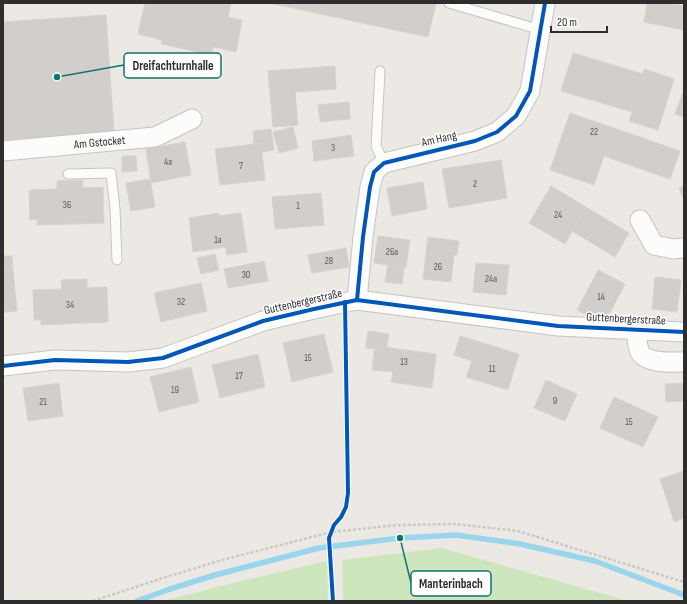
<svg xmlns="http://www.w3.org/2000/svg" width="687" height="604" viewBox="0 0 687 604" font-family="'Sofia Sans Condensed',sans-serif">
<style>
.green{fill:#cee6be}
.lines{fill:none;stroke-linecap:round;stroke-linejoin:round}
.stream{stroke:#99d6ec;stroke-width:5.5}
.building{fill:#d1cecb;stroke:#d7d4d0}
.service-casing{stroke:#c5c4c5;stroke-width:11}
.minor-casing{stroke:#c5c4c5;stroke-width:21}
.path{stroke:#c9c9c8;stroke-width:2.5;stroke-dasharray:3 2;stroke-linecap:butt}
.service{stroke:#fcfcfb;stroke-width:9}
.minor{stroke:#fcfcfb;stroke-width:19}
.cycleway-casing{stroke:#fff;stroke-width:6}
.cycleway{stroke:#0057b8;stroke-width:4}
.labels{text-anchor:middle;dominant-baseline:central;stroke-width:3;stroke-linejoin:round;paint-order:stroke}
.number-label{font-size:10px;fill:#585857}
.street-label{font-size:12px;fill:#2e2e2e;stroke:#fff}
.leader{fill:none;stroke:#0f766e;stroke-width:1.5}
.callout-dot{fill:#0f766e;stroke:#fff;stroke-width:1.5}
.callout{fill:#fff;stroke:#0f766e;stroke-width:1.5}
.callout-label{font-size:13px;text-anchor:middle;font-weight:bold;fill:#2e2e2e}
</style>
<rect width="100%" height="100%" fill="#ece8e4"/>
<g class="green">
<polygon points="442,548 628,601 343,601 342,560"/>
<polygon points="327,561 328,601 163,601 233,583"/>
</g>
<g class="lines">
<polyline class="stream" points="137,601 170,589 215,575 319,548 400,538 456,535 520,544 595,561 684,595"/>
</g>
<g class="building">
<polygon points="145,3 231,3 228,17 242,20 236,52 213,47 212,55 161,44 162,40 138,34"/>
<polygon points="269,3 436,3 428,37"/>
<polygon points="647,3 668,3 684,6 684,30 644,22"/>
<polygon points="106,15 114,132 3,140 3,22"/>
<polygon points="573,53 643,74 644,69 674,79 658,130 629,121 632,112 561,91"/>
<polygon points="335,66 336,89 295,92 298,125 273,127 268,71"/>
<polygon points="684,89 684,117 675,114"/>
<polygon points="349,102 350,119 320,122 318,105"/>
<polygon points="570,113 680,151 670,179 604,156 594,185 550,170"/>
<polygon points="293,127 298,148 279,153 273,132"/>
<polygon points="271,129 274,150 262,152 261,143 254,144 253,131"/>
<polygon points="351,135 354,156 314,161 312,141"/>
<polygon points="185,142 191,175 151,183 146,149"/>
<polygon points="261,143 265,180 220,185 215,149"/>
<polygon points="122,156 136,156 137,171 122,172"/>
<polygon points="501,160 507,198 449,208 442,169"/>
<polygon points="150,179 155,207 131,211 126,183"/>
<polygon points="83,180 83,188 103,187 104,223 37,225 37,219 30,220 29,190 57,189 57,181"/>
<polygon points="423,182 427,209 392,216 387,188"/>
<polygon points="551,186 586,207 565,244 529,223"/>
<polygon points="684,186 684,201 679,188"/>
<polygon points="321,193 324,225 275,229 272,197"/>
<polygon points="586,207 629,233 615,257 572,231"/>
<polygon points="219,213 219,216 241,213 247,252 227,255 226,247 193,252 189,218"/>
<polygon points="378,236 410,240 406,268 374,263"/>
<polygon points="428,237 459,241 457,255 454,255 451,282 423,279"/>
<polygon points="346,248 349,267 312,273 308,255"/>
<polygon points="215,254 219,270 201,274 197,258"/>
<polygon points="3,256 12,256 13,270 3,271"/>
<polygon points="264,261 268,281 228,288 224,269"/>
<polygon points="476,263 509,265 506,295 473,292"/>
<polygon points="388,265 404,267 402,284 385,282"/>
<polygon points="13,270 17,311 3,312 3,271"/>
<polygon points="598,270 625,284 604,324 577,310"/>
<polygon points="655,277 681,280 677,312 652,309"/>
<polygon points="87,279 87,288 107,287 108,322 41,325 41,320 34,320 33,290 62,289 61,280"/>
<polygon points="201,283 207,311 161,322 154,293"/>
<polygon points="368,331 389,334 387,347 375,346 375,349 366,348"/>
<polygon points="324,334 333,372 292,382 283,343"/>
<polygon points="460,336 519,354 508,390 466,377 472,361 454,355"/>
<polygon points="375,346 436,354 432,388 391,382 393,372 372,370"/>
<polygon points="258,354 265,387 220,398 212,365"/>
<polygon points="191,367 199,402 159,412 150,377"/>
<polygon points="546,380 577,394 565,421 534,408"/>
<polygon points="59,383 63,416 28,421 23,388"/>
<polygon points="684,383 684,401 666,402 665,384"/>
<polygon points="614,397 658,417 643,447 600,428"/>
<polygon points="684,471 684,518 674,522 660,479"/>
</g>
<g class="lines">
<defs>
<g id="service">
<polyline points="449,3 541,30"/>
<polyline points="380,71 376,146 384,163"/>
<polyline points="68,174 111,173 115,209 117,260"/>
</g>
<g id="minor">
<path id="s1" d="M 3,151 L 155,137 L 192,119"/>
<polyline points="640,220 654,245 673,249 684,248"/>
<polyline points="357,300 363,237 370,187 374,172 384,163 475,141 497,132 516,116 530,91 545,3"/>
<path d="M 636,330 C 637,336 637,349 641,354 C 650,364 672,362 684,362"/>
<polyline points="3,366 55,360 128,362 163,358 263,321 314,309 357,300 558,326 684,332"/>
</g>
</defs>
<use href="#service" class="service-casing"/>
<use href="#minor" class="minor-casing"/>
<polyline class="path" points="93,601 163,578 222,560 331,532 398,525 455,524 518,531 684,582"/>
<use href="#service" class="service"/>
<use href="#minor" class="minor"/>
<defs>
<g id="cycleway">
<polyline points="357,300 363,237 370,187 374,172 384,163 475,141 497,132 516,116 530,91 545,3"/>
<polyline points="3,366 55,360 128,362 163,358 263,321 314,309 357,300 558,326 684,332"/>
<polyline points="333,601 329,538 334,525 341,517 346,507 348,493 345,302"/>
</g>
</defs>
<use href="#cycleway" class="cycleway-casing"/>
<use href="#cycleway" class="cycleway"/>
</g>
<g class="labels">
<g class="number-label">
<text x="594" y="132">22</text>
<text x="333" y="148">3</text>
<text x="168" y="162">4a</text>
<text x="241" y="166">7</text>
<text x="475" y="184">2</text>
<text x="67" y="205">36</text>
<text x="298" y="206">1</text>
<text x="558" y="215">24</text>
<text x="218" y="240">1a</text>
<text x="392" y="252">26a</text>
<text x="329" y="261">28</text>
<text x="438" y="267">26</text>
<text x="246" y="275">30</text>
<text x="491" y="279">24a</text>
<text x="601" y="297">14</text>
<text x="181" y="302">32</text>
<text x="70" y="305">34</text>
<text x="308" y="358">15</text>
<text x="404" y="362">13</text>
<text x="492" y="369">11</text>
<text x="239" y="376">17</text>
<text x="175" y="390">19</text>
<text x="555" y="401">9</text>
<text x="43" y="402">21</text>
<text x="629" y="422">15</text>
</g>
<g class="street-label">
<text transform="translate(439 139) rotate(-13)">Am Hang</text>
<text stroke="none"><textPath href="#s1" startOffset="97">Am Gstocket</textPath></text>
<text transform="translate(303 302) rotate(-13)">Guttenbergerstraße</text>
<text transform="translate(626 319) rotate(3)">Guttenbergerstraße</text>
</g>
</g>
<path class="leader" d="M57 77L124 65M400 538L411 583"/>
<g class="callout-dot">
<circle cx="57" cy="77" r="4"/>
<circle cx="400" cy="538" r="4"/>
</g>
<g class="callout">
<rect x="124" y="53" width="97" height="25" rx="4"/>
<rect x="411" y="571" width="80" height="25" rx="4"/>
</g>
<g class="callout-label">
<text x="173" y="70">Dreifachturnhalle</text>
<text x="451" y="588">Manterinbach</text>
</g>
<rect width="687" height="604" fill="none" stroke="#2e2e2e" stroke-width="8"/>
<path d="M551 26v6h56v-6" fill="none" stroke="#2e2e2e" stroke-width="2"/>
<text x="557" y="26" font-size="12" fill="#2e2e2e" stroke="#ffffff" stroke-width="3" paint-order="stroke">20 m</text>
</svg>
